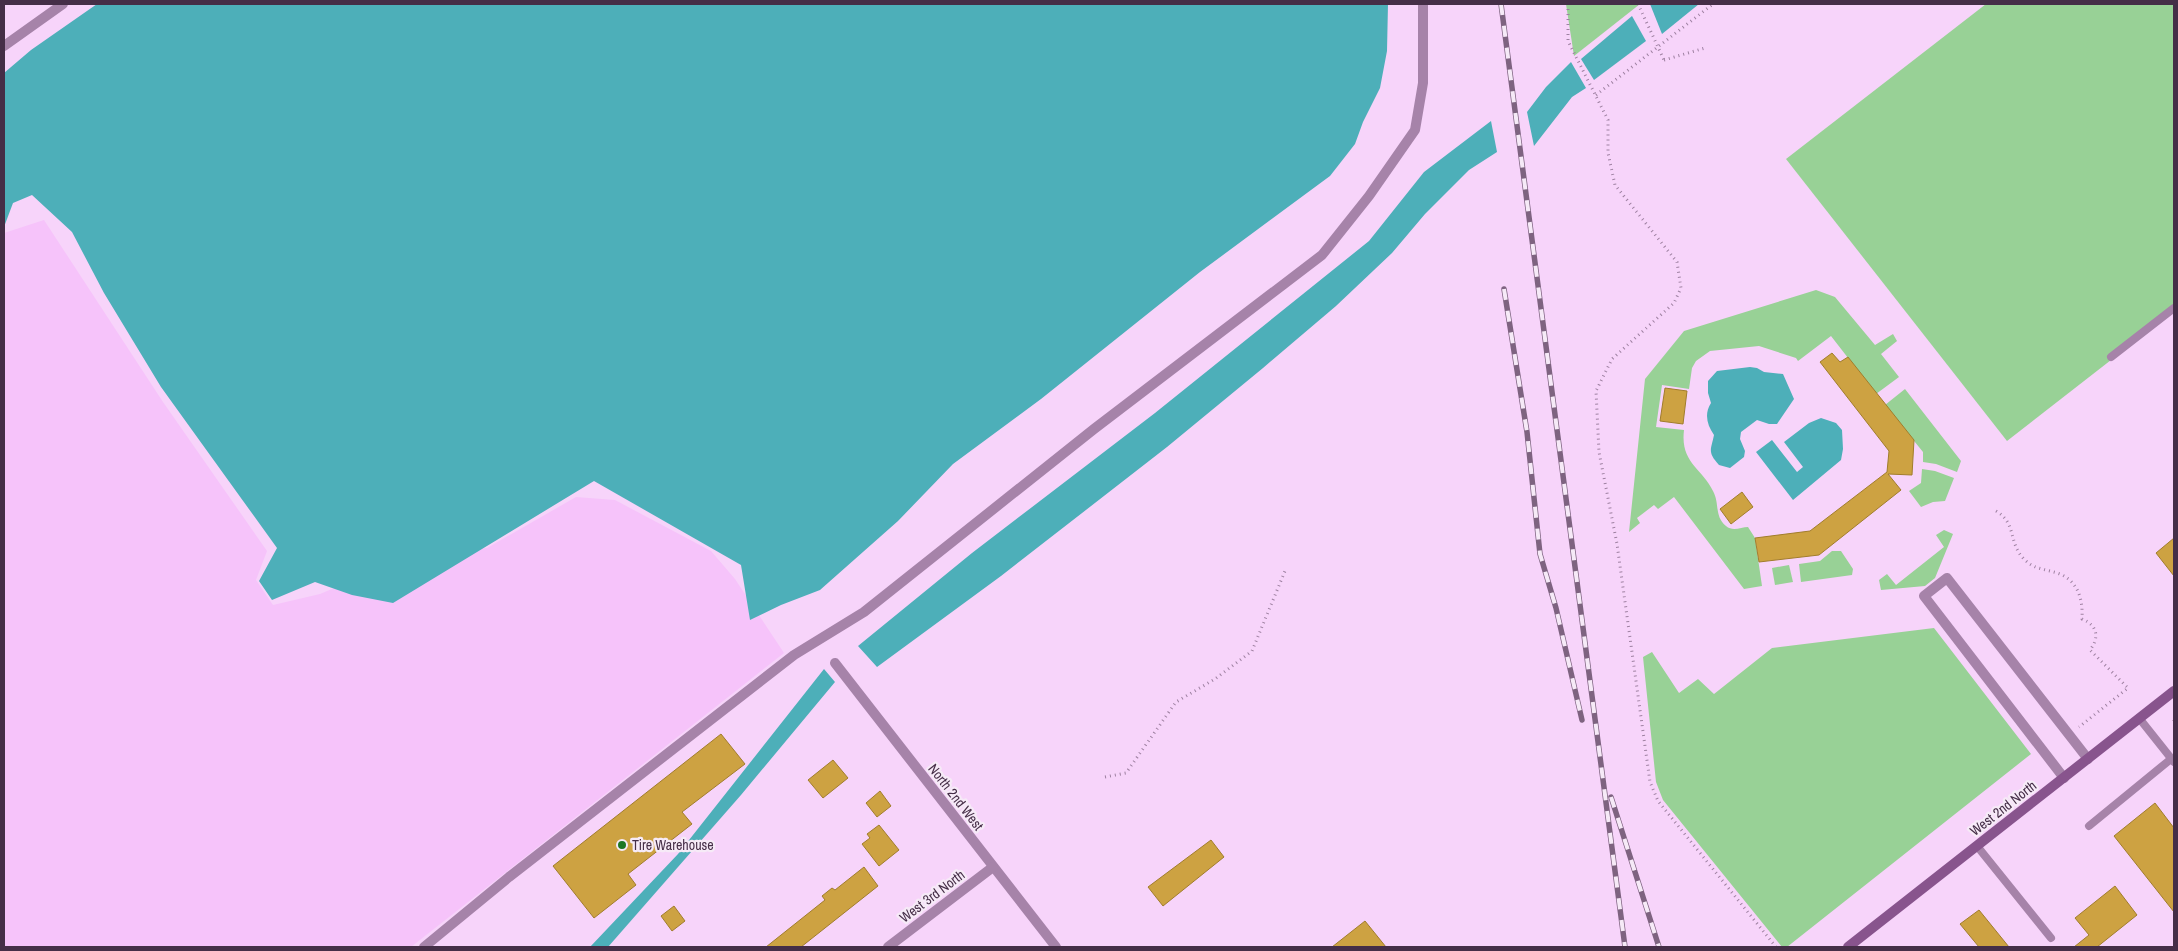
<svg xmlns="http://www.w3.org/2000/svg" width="2178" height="951" viewBox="0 0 2178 951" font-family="'Archivo Narrow',sans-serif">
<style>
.built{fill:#f6c3fa}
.green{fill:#98d196}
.water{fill:#4dafb9}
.building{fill:#cda242;stroke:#a17d2c}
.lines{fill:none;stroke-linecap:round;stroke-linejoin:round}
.path{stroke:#9e81a1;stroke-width:3;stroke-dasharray:1 4;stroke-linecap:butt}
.lane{stroke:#a683a9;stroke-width:8}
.street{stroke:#a683a9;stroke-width:10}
.secondary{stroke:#88548d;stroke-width:10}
.rail-casing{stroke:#7e6380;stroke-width:5.5}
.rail{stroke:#f6eaf7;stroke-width:4;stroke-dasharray:11;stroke-linecap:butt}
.path-bridge{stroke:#9e81a1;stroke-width:3;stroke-dasharray:1 4;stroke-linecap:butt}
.poi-dot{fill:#1d7724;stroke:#f6eaf7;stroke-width:2}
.labels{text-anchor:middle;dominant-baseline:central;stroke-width:4.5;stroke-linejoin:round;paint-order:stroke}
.street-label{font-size:14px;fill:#452e47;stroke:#f6eaf7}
.poi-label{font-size:14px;fill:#452e47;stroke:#f6eaf7;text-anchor:start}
</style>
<rect width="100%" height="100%" fill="#f7d4fa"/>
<polygon class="built" points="44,220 163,402 267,551 256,580 273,605 320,594 398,561 430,553 487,548 576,497 615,500 711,551 735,579 784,653 411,947 4,947 4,233"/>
<g class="green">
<polygon points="1566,4 1640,4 1574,56"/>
<polygon points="1986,4 2174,4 2174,311 2007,441 1786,159"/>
<path d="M 1816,290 L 1835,297 L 1875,345 L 1893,334 L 1897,341 L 1881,354 L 1899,377 L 1876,394 L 1831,336 L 1798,361 L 1796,358 L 1759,346 L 1710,351 L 1696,361 L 1692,368 L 1689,389 L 1662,385 L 1656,427 L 1684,430 C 1680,463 1702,468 1713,491 C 1720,504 1714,516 1726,526 C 1733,532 1741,527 1748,527 L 1755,538 L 1762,586 L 1744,589 L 1674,497 L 1658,509 L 1654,505 L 1637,518 L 1640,523 L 1629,532 L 1645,379 L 1684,331 Z"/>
<polygon points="1905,389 1961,461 1957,472 1936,464 1923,462 1923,452 1885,405"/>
<polygon points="1922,469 1935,471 1954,478 1945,501 1933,502 1921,507 1909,491 1921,483"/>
<polygon points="1944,530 1953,534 1935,578 1925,586 1881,590 1879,580 1887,574 1896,585 1944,547 1936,535"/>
<polygon points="1832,551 1841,551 1853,569 1852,575 1801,582 1799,564 1820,561"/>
<polygon points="1789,565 1793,582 1775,585 1772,568"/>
<polygon points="1934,628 2031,754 1787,947 1782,947 1663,800 1656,782 1643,657 1652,652 1679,693 1698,679 1714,694 1772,648"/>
</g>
<g class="water">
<polygon points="97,4 1388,4 1387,51 1380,88 1363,122 1355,144 1330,176 1200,272 1041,399 953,464 898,521 820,590 781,605 750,620 741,565 594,481 393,603 352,595 315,582 272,600 259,581 277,548 161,387 104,293 72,232 32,195 13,203 4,227 4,73 31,50"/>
<polygon points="1650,4 1699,4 1662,34"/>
<polygon points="1632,16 1646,41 1594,80 1581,59"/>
<polygon points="1571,62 1586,88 1572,97 1534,146 1527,112 1546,87"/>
<polygon points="1491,121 1497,152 1469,170 1425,214 1392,253 1336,306 1263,368 1167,447 1001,576 877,667 858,646 972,553 1155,413 1369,241 1424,172"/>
<path d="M 1750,367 L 1757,368 L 1764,372 L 1783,374 L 1794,399 L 1777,424 L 1769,424 L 1757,420 L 1741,432 L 1740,439 L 1745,451 L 1744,457 L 1730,468 L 1719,465 C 1707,452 1711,450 1714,435 C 1707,425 1704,414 1711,403 L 1708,393 L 1708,381 L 1717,371 Z"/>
<polygon points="1821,418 1836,423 1842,430 1843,449 1841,460 1793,500 1756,452 1772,440 1797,472 1803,467 1784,442 1809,423"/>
<polygon points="824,669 835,682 741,795 608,947 590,947 678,854"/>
</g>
<g class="building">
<polygon points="1832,353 1840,362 1848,357 1914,440 1912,475 1888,474 1901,490 1819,555 1759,562 1755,538 1810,531 1887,472 1889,451 1820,362"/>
<polygon points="1665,388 1687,391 1683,424 1660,421"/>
<polygon points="1742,492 1753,507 1731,524 1720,509"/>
<polygon points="2174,538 2174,576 2156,553"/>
<polygon points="721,734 745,764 682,812 692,824 628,874 636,885 594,918 553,866"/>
<polygon points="833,760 848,778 823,798 808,780"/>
<polygon points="880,791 891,806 877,817 866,803"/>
<polygon points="2155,803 2174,828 2174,912 2114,836"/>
<polygon points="879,825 899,850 879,866 862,844 870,838 867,834"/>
<polygon points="1211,840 1224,857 1163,906 1148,887"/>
<polygon points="864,867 878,886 801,947 766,947 825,900 822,896 832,888 835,890"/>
<polygon points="2115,886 2137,915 2097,947 2074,947 2089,935 2075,918"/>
<polygon points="674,906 685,921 672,931 661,916"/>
<polygon points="1979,910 2009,947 1979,947 1960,924"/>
<polygon points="1365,921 1386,947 1332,947"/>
</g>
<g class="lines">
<g class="path">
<polyline points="1568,4 1568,41 1608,120 1608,153 1615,185 1677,262 1681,288 1674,303 1612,359 1596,391 1599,452 1617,544 1650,782 1658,801 1776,947"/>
<polyline points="1664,60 1705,48"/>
<polyline points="1596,95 1713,4"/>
<path d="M 1996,511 C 2017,523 2008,543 2024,559 C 2034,570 2047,569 2060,574 C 2079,582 2083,601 2082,619 C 2097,625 2100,637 2090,650 L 2128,688 L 2079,727"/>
<polyline points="2174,721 2174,720"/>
<polyline points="1105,777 1126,773 1176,702 1215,679 1252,651 1285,571"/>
</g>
<g class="lane">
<polyline points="2111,357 2174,308"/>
<polyline points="2139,718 2174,762"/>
<polyline points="2089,826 2171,759"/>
<polyline points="1977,846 2051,938"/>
</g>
<g class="street">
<polyline points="4,46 63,4"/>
<polyline points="835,663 1056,947"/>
<polyline points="2064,778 1924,596 1947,578 2088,759"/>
<polyline points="424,947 509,877 794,655 864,612 1094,429 1322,255 1369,196 1415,130 1423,83 1423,4"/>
<polyline points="888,947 993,867"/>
</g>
<polyline class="secondary" points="1848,947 2174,691"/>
<defs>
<g id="rail">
<polyline points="1501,4 1625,947"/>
<polyline points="1504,289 1527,432 1540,554 1556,608 1582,720"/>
<polyline points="1611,797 1659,947"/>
</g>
</defs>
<use href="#rail" class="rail-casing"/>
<use href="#rail" class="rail"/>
<polyline class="path-bridge" points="1638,4 1664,60"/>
</g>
<circle class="poi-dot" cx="622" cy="845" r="5"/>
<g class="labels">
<g class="street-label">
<text transform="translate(956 797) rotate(52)">North 2nd West</text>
<text transform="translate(2003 808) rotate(-38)">West 2nd North</text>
<text transform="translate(932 896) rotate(-37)">West 3rd North</text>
</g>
<g class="poi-label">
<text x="632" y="845">Tire Warehouse</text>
</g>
</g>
<rect width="2178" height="951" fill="none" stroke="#452e47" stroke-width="10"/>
</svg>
